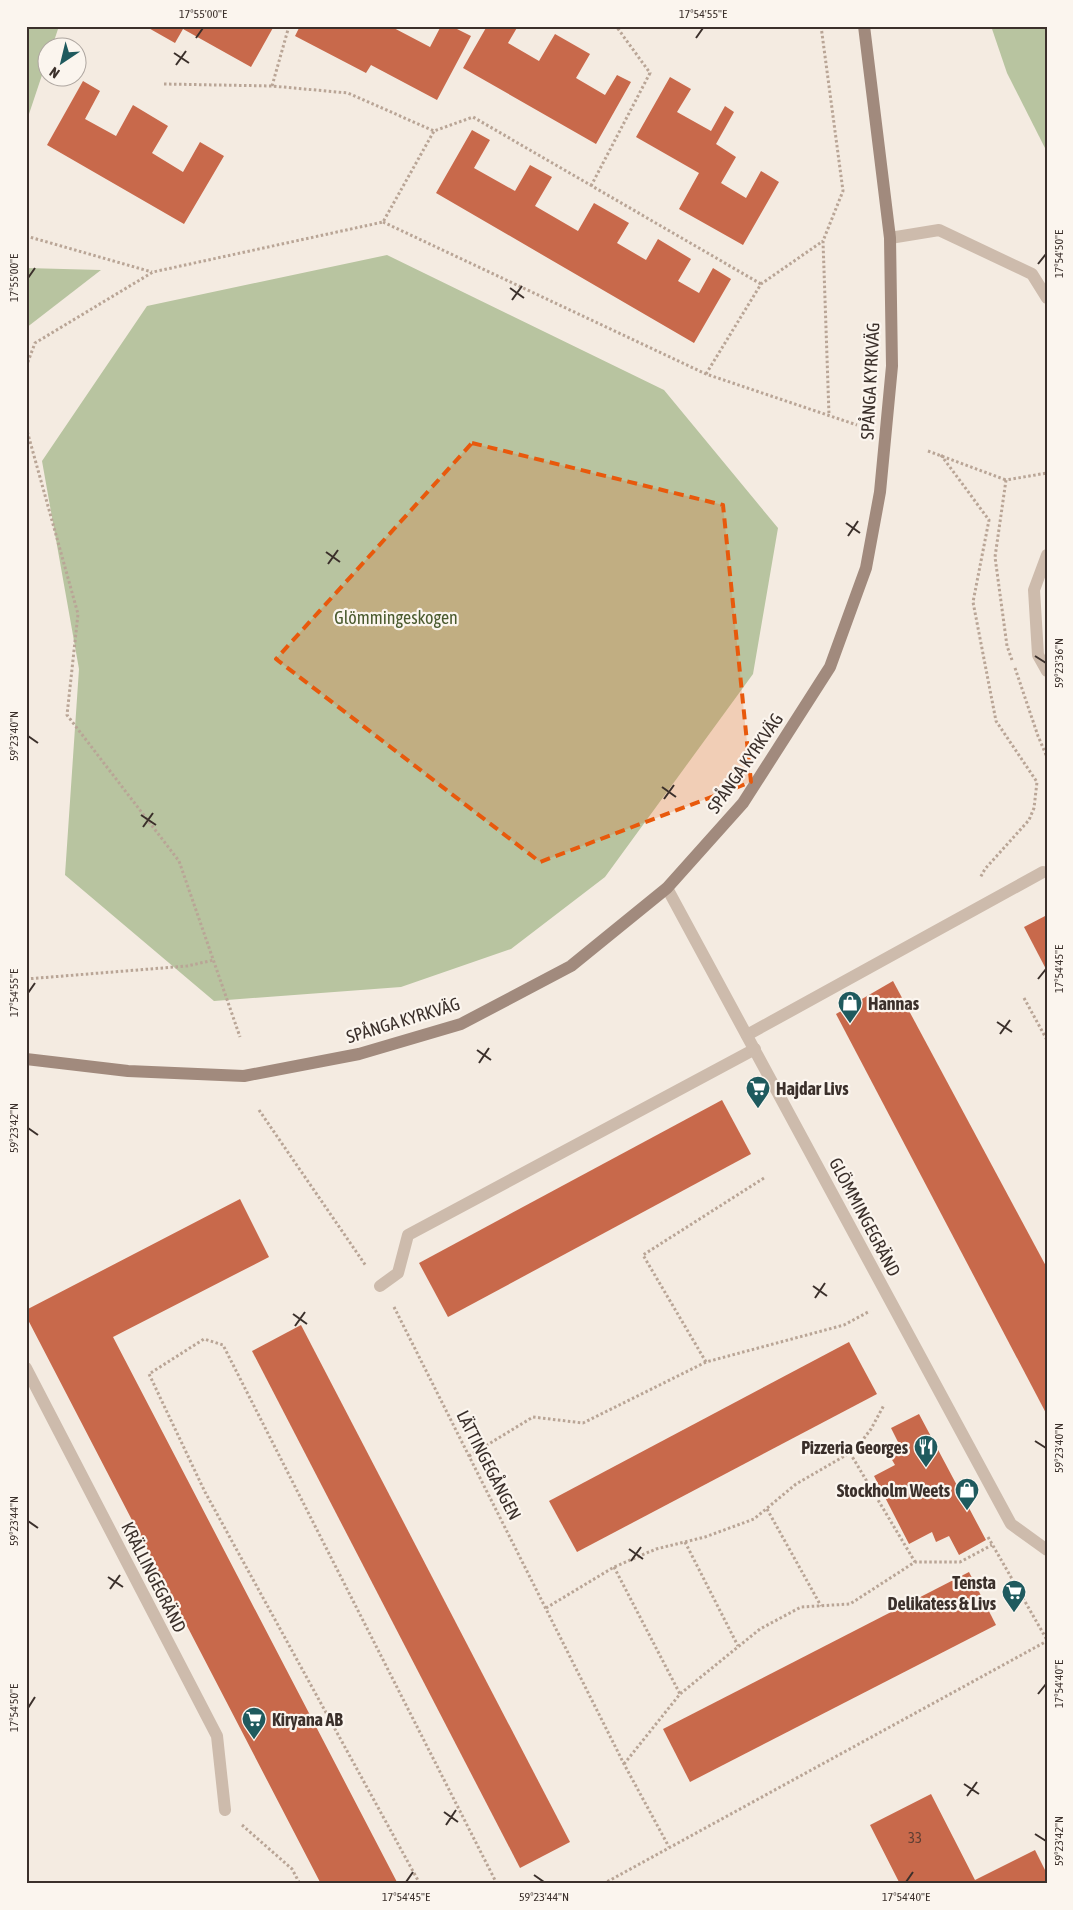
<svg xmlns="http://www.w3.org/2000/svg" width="1073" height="1910" viewBox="0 0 1073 1910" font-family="'Asap Condensed',sans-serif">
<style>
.green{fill:#b8c4a0}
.building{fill:#c8694b}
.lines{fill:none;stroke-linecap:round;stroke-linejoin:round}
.path{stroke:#b9a596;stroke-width:3;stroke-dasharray:2.5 2.5;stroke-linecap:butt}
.lane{stroke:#cdbbac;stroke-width:12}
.street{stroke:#cdbbac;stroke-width:12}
.secondary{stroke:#a18a7d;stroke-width:12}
.marked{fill:#e8590c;fill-opacity:0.2;stroke:#e8590c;stroke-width:4;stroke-dasharray:10 6;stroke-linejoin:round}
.ticks{fill:none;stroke:#3b302b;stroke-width:2}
.labels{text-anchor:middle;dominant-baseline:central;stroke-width:4.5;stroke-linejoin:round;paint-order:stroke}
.number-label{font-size:15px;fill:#5e3e33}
.street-label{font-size:18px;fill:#3b302b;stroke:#fbf5ee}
.park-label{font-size:18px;fill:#4a5a2e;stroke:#fbf5ee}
.poi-label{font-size:18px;font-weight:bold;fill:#3b302b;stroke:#fbf5ee;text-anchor:start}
.neatline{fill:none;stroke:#3b302b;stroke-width:2}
.ticks-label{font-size:12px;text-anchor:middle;fill:#3b302b}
</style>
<rect width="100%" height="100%" fill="#f4ebe1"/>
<g class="green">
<polygon points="26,26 59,26 52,47 48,48 47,60 26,123"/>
<polygon points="991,26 1047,26 1047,152 1007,73"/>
<polygon points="387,255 664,390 778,528 753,674 605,877 511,949 401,987 214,1001 65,875 79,669 42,461 147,306"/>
<polygon points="26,268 101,270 26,328"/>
</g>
<g class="building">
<polygon points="145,26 274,26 251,67 183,29 175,43"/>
<polygon points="300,26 390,26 430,47 441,26 451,26 471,36 437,100 371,65 366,73 295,36"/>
<polygon points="487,26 518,26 508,43 539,61 555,34 590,54 576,78 605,95 617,75 631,82 596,144 463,68"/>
<polygon points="670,77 691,89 677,112 711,131 725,106 734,112 716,144 736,157 721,183 746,198 761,171 779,182 743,245 679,209 699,173 636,137"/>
<polygon points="83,81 100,91 85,119 116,136 133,105 168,126 152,153 183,172 200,142 224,156 184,224 47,145"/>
<polygon points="472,130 490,140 474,168 515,191 530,165 552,177 535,206 578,231 594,203 629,223 617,243 646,260 658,239 691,259 678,281 699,293 713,268 731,279 694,343 436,193"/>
<polygon points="1047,915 1047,971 1024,927"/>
<polygon points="893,981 1047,1268 1047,1415 836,1014"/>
<polygon points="722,1100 751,1154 448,1317 419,1263"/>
<polygon points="240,1199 269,1257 113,1337 398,1884 321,1884 26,1316 26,1310"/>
<polygon points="301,1325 570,1842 520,1868 252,1351"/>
<polygon points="849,1342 877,1394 577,1552 549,1501"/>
<polygon points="919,1414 986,1540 959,1555 949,1536 936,1542 932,1532 909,1544 874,1476 895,1465 888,1453 900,1446 891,1428"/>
<polygon points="969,1572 996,1625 690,1782 663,1729"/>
<polygon points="931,1794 975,1880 1035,1850 1047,1874 1047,1884 900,1884 870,1825"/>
</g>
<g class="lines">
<g class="path">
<polyline points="821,26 843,191 823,241 829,415"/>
<polyline points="164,84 272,86 348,93 434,131 473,117 761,284"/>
<polyline points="272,86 289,26"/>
<polyline points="591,186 650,73 616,26"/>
<polyline points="383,222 706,374 857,425"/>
<polyline points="26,236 152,272"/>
<polyline points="26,367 35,343 153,272 383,222 434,131"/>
<polyline points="706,374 761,284 823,241"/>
<polyline points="26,427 78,614 67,715 179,861 240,1037"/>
<polyline points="928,451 1006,480"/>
<polyline points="941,455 989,520 973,602 996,721 1037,782 1034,808 1029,820 985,869 980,878"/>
<polyline points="1012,660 1007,646 995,557 1006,480 1047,473"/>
<polyline points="1015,668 1038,736 1047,757"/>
<polyline points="26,979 187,966 214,960"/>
<polyline points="1024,998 1047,1040"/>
<polyline points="259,1110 366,1266"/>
<polyline points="394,1307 624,1764 669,1847"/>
<polyline points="706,1362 643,1255 764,1178"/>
<polyline points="850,1453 915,1562"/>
<polyline points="469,1456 533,1417 583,1423 706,1362 844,1325 870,1311"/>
<polyline points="767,1509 821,1606"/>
<polyline points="988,1537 1047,1640"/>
<polyline points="685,1542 738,1646"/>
<polyline points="614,1567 680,1694"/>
<polyline points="546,1608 614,1567 656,1549 705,1537 754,1519 796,1484 855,1450 871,1429 884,1405"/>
<polyline points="624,1764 680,1694 760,1629 801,1607 850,1604 915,1562 960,1562 992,1545"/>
<polyline points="242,1825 292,1869 300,1884"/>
<polyline points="420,1884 205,1492 149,1374 204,1339 223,1345 497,1884"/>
<polyline points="603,1884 1047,1641"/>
</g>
<g class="lane">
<polyline points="747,1035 1043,872"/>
<polyline points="380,1286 398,1273 408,1235 755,1049"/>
</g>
<g class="street">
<polyline points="890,238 939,230 1032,274 1047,298"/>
<polyline points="1047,555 1034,590 1038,655 1047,671"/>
<polyline points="667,888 1011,1524 1047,1550"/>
<polyline points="26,1368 217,1736 225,1810"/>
</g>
<polyline class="secondary" points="26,1059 128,1071 244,1076 359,1054 461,1024 571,966 667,888 743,803 830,667 866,568 880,492 892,366 890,238 864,26"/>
</g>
<path class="marked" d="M 472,443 L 723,505 L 751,782 L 540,862 L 276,659 Z"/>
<path class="ticks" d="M 196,38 L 203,28M 696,38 L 703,28M 174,53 L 189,63M 176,65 L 186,51M 1038,264 L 1046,254M 28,278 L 35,268M 510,288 L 524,298M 512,300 L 522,286M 846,523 L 860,533M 848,536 L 858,521M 326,552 L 340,562M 328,564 L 338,550M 1035,656 L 1046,663M 28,736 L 38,743M 662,787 L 676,797M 664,799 L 674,785M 141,815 L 156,825M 143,827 L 153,813M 1038,979 L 1046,969M 28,993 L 35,983M 997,1022 L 1012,1032M 1000,1034 L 1010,1020M 477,1050 L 491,1060M 479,1063 L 489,1048M 28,1128 L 38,1135M 813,1286 L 827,1296M 815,1298 L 825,1283M 293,1314 L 307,1324M 295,1326 L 305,1312M 1035,1441 L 1046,1448M 28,1521 L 38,1528M 629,1549 L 643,1559M 631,1561 L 641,1547M 108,1577 L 123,1587M 110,1589 L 120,1575M 1038,1694 L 1046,1684M 28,1708 L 35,1697M 964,1784 L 979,1794M 967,1796 L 977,1782M 444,1812 L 458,1822M 446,1825 L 456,1810M 1035,1834 L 1046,1841M 534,1875 L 544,1882M 406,1882 L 413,1872M 906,1882 L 913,1872"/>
<defs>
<symbol id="shop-pin" viewBox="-11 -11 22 30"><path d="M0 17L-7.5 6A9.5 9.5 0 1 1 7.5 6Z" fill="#1f5a5e" stroke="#fbf5ee"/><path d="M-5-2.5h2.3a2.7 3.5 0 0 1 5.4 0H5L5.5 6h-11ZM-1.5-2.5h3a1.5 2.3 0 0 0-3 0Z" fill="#fff"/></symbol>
<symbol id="supermarket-pin" viewBox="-11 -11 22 30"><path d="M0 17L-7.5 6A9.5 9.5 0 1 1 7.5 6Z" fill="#1f5a5e" stroke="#fbf5ee"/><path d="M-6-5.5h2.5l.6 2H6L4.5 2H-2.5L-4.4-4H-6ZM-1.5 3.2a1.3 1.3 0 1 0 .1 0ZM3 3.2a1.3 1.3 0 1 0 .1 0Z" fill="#fff"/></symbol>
<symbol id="restaurant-pin" viewBox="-11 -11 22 30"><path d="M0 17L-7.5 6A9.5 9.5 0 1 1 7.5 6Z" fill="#1f5a5e" stroke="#fbf5ee"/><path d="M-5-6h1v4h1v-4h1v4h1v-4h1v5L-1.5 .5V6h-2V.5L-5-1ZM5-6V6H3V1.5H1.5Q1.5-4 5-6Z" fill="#fff"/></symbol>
</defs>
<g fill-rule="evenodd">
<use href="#shop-pin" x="836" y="989" width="28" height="38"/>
<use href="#supermarket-pin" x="744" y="1074" width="28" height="38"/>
<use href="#restaurant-pin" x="912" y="1433" width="28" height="38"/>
<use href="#shop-pin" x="953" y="1476" width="28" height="38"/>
<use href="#supermarket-pin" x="1000" y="1578" width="28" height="38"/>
<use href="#supermarket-pin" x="240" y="1705" width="28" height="38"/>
</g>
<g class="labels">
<g class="number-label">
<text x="915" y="1837">33</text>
</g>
<g class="street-label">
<text transform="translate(870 381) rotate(-87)">SPÅNGA KYRKVÄG</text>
<text transform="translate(745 763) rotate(-55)">SPÅNGA KYRKVÄG</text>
<text transform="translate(403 1020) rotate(-17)">SPÅNGA KYRKVÄG</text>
<text transform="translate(865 1217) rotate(62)">GLÖMMINGEGRÄND</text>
<text transform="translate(489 1465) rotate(63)">LÄTTINGEGÅNGEN</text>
<text transform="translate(154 1577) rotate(63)">KRÄLLINGEGRÄND</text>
</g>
<g class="park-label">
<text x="396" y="617">Glömmingeskogen</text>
</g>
<g class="poi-label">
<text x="868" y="1003">Hannas</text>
<text x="776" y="1088">Hajdar Livs</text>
<text x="908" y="1447" text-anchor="end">Pizzeria Georges</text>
<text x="950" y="1490" text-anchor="end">Stockholm Weets</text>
<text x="996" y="1582" text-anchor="end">Tensta<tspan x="996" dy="21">Delikatess &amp; Livs</tspan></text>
<text x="272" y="1719">Kiryana AB</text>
</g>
</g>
<rect width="1073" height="1910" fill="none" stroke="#fbf5ee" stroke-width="55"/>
<g transform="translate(62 62) rotate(215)"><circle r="24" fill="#fbf5ee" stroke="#aea6a0"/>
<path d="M0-4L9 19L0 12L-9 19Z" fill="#1f5a5e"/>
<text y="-8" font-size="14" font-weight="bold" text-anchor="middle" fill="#3b302b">N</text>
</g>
<rect x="28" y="28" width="1018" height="1854" class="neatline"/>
<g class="ticks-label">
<text x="203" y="18">17°55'00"E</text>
<text x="703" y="18">17°54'55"E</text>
<text transform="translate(1059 254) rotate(-90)" y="4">17°54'50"E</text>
<text transform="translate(14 278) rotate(-90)" y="4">17°55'00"E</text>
<text transform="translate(1059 663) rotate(-90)" y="4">59°23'36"N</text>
<text transform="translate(14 736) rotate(-90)" y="4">59°23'40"N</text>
<text transform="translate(1059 969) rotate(-90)" y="4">17°54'45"E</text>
<text transform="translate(14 993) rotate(-90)" y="4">17°54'55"E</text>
<text transform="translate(14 1128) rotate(-90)" y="4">59°23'42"N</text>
<text transform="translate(1059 1448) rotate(-90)" y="4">59°23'40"N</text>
<text transform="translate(14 1521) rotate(-90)" y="4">59°23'44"N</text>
<text transform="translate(1059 1684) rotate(-90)" y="4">17°54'40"E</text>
<text transform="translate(14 1708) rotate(-90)" y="4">17°54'50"E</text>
<text transform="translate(1059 1841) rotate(-90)" y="4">59°23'42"N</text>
<text x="406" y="1901">17°54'45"E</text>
<text x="544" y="1901">59°23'44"N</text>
<text x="906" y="1901">17°54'40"E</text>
</g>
</svg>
